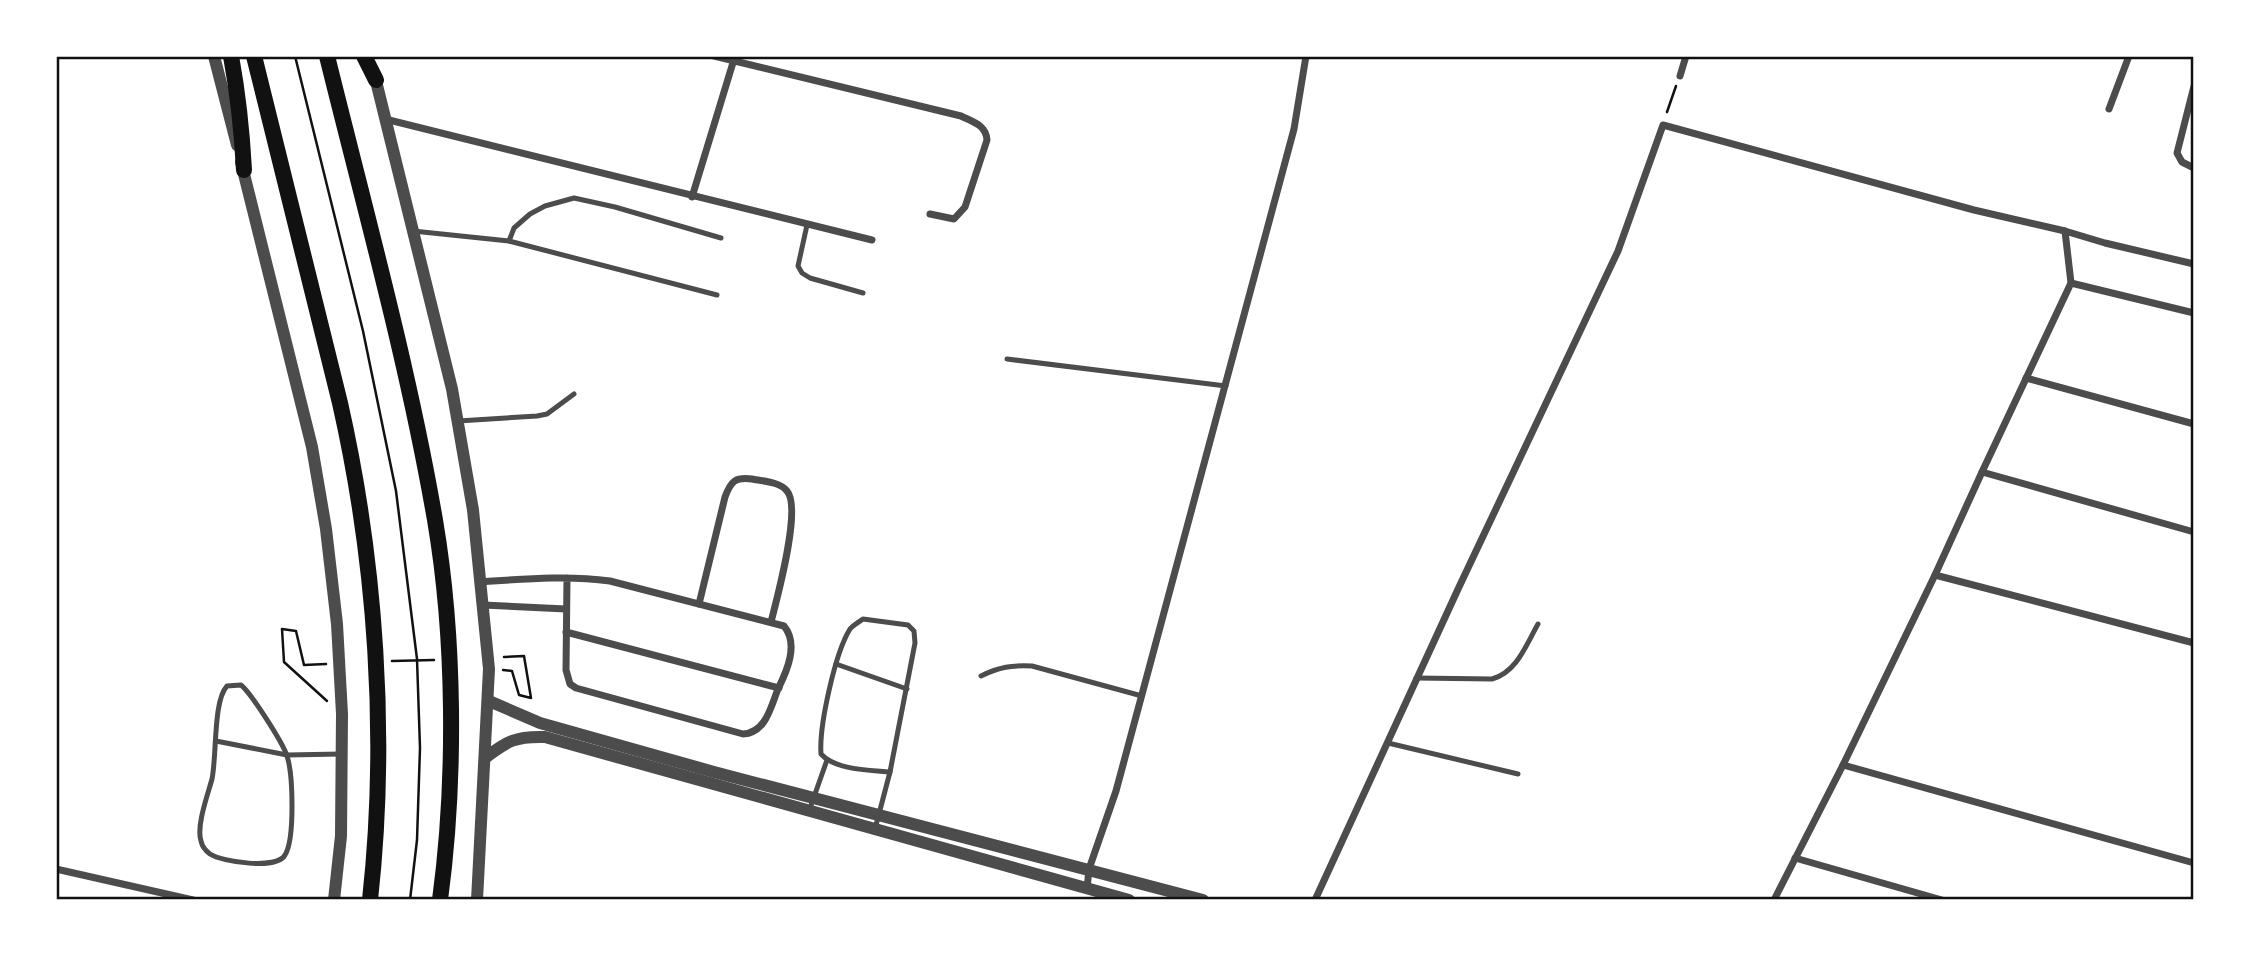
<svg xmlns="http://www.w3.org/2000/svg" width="2250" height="956" viewBox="0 0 2250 956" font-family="'Source Sans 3',sans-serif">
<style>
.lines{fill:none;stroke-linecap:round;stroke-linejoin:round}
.path{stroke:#111;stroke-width:2.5}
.service{stroke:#4c4c4c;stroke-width:5}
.minor{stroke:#4c4c4c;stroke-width:7}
.tertiary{stroke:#4c4c4c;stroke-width:12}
.primary{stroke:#111;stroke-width:16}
.neatline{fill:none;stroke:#111;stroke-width:2.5}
</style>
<rect width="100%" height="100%" fill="#fff"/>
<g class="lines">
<g class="path">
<polyline points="295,56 363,331 396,491 417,659 420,748 417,840 410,900"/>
<polyline points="1667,112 1676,86"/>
<polyline points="392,661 434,660"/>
<polyline points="326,664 304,665 296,631 282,629 284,662 327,701"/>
<polyline points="503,670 512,671 519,695 531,698 524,656 504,657"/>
</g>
<g class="service">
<polyline points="807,225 798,266 802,273 810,278 863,293"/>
<polyline points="413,231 509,241 717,295"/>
<polyline points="509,241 514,228 530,214 545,206 574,198 615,207 721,238"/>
<polyline points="1007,359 1226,386"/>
<polyline points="458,421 537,416 547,414 574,394"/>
<path d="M 863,619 L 908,625 L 914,631 L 915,643 L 890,772 C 869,770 835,770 821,754 C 819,726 835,653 850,629 C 853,625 859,622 863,619 Z"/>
<polyline points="836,664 907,689"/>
<path d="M 981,676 C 999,667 1012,665 1032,666 L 1142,696"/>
<path d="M 1416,678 L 1492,679 C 1517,672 1526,645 1538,624"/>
<path d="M 241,685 C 251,693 283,743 287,756 C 293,774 295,839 285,855 C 277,870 222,862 210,854 C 206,851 202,846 201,841 C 196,826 208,794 212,779 C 217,755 213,701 227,686 Z"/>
<polyline points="216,741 287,755 341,754"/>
<polyline points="1388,743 1518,774"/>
<polyline points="809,811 827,760"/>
<polyline points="875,829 890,772"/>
</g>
<g class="minor">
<path d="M 714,56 L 961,116 C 973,122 986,125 987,140 L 965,207 L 954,219 L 930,214"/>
<polyline points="1680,76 1686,56"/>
<polyline points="2194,86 2177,153 2182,162 2194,168"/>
<polyline points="2109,109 2129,56"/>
<polyline points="385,119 872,240"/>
<polyline points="692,197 735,56"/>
<polyline points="2065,231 2105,243 2194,264"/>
<polyline points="2071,283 2194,313"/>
<polyline points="2026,378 2194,424"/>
<polyline points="1982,472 2194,532"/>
<polyline points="1935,575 2194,643"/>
<path d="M 480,582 C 524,579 567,575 610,581 L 784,626 C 799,644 787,671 778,689 C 771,706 766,733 743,734 L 576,688 L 570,684 L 566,670 L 567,578"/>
<path d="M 699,604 L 725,497 C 731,481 735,477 752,479 C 763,481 780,482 787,491 C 802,508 777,598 771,622"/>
<polyline points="483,605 566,609"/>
<polyline points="566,632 779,688"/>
<polyline points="1843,765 2194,863"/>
<polyline points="1795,858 1942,900"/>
<polyline points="56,869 193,900"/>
<polyline points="1087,889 1089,869 1116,791 1294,129 1306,56"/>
<polyline points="1315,900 1459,587 1618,251 1663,125 1974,210 2065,231 2071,283 1982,472 1935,575 1843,765 1774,900"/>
</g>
<g class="tertiary">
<polyline points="214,56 237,145"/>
<polyline points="374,73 452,389 473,510 489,669 477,900"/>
<polyline points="241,162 312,447 326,529 337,624 342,714 341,836 334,900"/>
<polyline points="489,701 540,723 714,772 1203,900"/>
<path d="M 485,758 C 507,741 516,736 545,737 L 1129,900"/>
</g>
<g class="primary">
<path d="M 231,56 C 238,94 242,132 244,170"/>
<path d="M 254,56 L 340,403 C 376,562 388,737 370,900"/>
<path d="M 327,56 C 365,210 408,364 435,520 C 455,638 456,781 440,900"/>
<polyline points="364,56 376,80"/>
</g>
</g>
<rect width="2250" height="956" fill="none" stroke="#ffffff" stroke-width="116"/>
<rect x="58" y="58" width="2134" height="840" class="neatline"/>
</svg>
